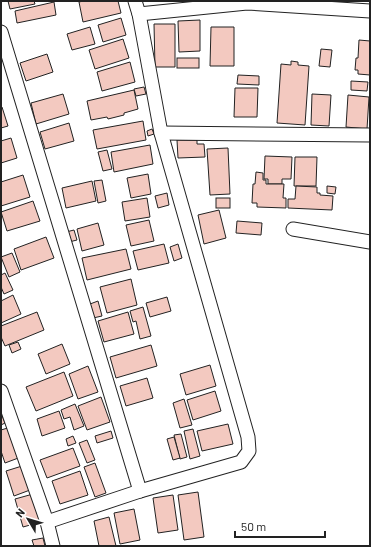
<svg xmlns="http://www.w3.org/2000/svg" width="371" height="547" viewBox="0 0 371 547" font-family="Barlow,sans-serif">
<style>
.building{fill:#f3c9c0;stroke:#222}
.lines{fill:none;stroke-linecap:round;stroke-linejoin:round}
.minor-casing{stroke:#222;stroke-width:15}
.minor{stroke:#fff;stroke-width:13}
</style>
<rect width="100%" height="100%" fill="#fff"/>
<g class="building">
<polygon points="8,1 34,1 35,4 10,9"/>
<polygon points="83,1 118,1 121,13 83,22 79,2"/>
<polygon points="54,2 56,15 17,23 15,11"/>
<polygon points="121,18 126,35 103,42 98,25"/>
<polygon points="200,20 200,51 179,52 178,21"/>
<polygon points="154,24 175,24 175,67 155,67"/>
<polygon points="90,27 95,44 72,50 67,34"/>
<polygon points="211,27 234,27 234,66 210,66"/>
<polygon points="123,39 129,58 95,69 89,50"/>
<polygon points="359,40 370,41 370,75 358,74 358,70 355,70 356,58 358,58"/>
<polygon points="321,49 332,50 330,67 319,66"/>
<polygon points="47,54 53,72 26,81 20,63"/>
<rect x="177" y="58" width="22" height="10"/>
<polygon points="291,61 298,62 298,65 309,66 305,125 277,123 281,64 291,65"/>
<polygon points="130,62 135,82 102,91 97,72"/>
<polygon points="238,75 259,76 259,85 237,84"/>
<polygon points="351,81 368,82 367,91 351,90"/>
<polygon points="144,87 146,94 136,96 134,89"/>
<polygon points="235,88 258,88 257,117 234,117"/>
<polygon points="134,90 138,109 124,113 124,115 108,119 107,117 91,120 87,101"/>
<polygon points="63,94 69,114 36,124 31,103"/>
<polygon points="312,94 331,95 329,126 311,125"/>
<polygon points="348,95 369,97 367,129 346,127"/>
<polygon points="1,107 2,107 8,126 1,128"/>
<polygon points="143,121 146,140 97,149 93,130"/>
<polygon points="69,123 74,141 45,149 40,132"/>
<polygon points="152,129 154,134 148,136 147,131"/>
<polygon points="11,138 17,158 1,163 1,141"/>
<polygon points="177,140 197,140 197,144 204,144 205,157 178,158"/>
<polygon points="150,145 153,164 114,172 111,152"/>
<polygon points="228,148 230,194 210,195 207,149"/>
<polygon points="107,150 112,169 103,171 98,152"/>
<polygon points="265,156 292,157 291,179 282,179 282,184 268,184 268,179 264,179"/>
<polygon points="295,157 317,157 316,186 294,186"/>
<polygon points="256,172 263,173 263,180 266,180 266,184 284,184 283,198 286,198 286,208 257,207 257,203 252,203 253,184 255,184"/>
<polygon points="148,174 151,194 131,198 127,178"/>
<polygon points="23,175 30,197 1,206 1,182"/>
<polygon points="102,180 106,201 98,203 94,181"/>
<polygon points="92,181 96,201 66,208 62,188"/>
<polygon points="296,186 317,187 317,193 320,193 320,195 333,196 332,210 288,208 288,199 295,199"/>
<polygon points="327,186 336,187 335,194 327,193"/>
<polygon points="167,193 169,205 158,208 155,196"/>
<polygon points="147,198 150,217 125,221 122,202"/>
<rect x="216" y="198" width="14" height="10"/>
<polygon points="33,201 40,221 7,231 1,212"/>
<polygon points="219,210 226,238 204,244 198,215"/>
<polygon points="149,220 154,241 131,246 126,225"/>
<polygon points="237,221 262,223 261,235 236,233"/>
<polygon points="98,223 104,245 82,251 77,229"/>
<polygon points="74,230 77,240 69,242 66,232"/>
<polygon points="46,237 54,258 21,270 14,249"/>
<polygon points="164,244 169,263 138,270 133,251"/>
<polygon points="178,244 182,258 174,261 170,247"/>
<polygon points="126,249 131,269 87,280 82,258"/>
<polygon points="12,253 20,272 9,277 1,257"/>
<polygon points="5,273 13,290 4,294 1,287 1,275"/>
<polygon points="131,279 137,305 107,313 100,287"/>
<polygon points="13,295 21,314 1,323 1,301"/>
<polygon points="167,297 171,311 150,317 146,303"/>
<polygon points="98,301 102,316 93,318 90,304"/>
<polygon points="143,307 151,336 140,339 136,321 133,322 130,311"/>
<polygon points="37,312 44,330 5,346 1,337 1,326"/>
<polygon points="128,312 134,334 104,342 98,321"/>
<polygon points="18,342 21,349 12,353 9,345"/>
<polygon points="62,344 70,364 46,374 38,354"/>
<polygon points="151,345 157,366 116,378 110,357"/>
<polygon points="210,365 216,386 186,395 180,374"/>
<polygon points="88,366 98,392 78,399 69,374"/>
<polygon points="64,372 73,396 36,411 26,387"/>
<polygon points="147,378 153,398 126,406 120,386"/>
<polygon points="215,391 221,411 193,420 187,400"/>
<polygon points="101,397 110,422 87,430 78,406"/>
<polygon points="184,399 192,425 180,428 173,403"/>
<polygon points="75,404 84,426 74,430 70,417 64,419 61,410"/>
<polygon points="59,411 65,428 42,436 37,419"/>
<polygon points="1,413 5,423 1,425"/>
<polygon points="228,424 233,444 202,451 197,431"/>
<polygon points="11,427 21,457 5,463 1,451 1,430"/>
<polygon points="193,429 200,456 190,459 184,431"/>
<polygon points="111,431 113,438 97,443 95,436"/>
<polygon points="181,434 187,457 180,459 174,435"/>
<polygon points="73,436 76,443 68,446 66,439"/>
<polygon points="174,437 180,458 173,460 167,439"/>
<polygon points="87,440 95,460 87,463 79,443"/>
<polygon points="73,448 80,466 47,478 40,460"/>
<polygon points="95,463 106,493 95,497 84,467"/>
<polygon points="22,466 30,490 14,496 6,471"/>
<polygon points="80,471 88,495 60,504 52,481"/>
<polygon points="198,492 204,537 184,540 178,495"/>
<polygon points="33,494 41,522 23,527 15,499"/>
<polygon points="173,495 178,530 158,533 153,498"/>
<polygon points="134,509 140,540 120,544 114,513"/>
<polygon points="109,517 116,546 99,546 94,521"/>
<polygon points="43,538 45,546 34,546 32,540"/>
</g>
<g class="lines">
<defs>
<g id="minor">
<polyline points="139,14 247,3 370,11"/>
<polyline points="1,32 140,491"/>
<polyline points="161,133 370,135"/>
<polyline points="293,229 370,242"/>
<polyline points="1,391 47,522 53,546"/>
<polyline points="47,522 140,491 241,462 249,451 248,437 161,133 139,14 135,1"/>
</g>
</defs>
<use href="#minor" class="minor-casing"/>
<use href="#minor" class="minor"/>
</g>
<rect width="371" height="547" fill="none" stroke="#222222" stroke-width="4"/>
<g transform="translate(28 519) rotate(308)" stroke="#ffffff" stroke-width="3" paint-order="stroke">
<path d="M0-3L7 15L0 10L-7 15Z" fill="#222222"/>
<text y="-6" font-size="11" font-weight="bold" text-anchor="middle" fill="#222222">N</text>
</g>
<path d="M235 531v6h90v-6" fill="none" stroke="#222222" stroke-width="2"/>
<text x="241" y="531" font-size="12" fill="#222222" stroke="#ffffff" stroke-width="3" paint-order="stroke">50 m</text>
</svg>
